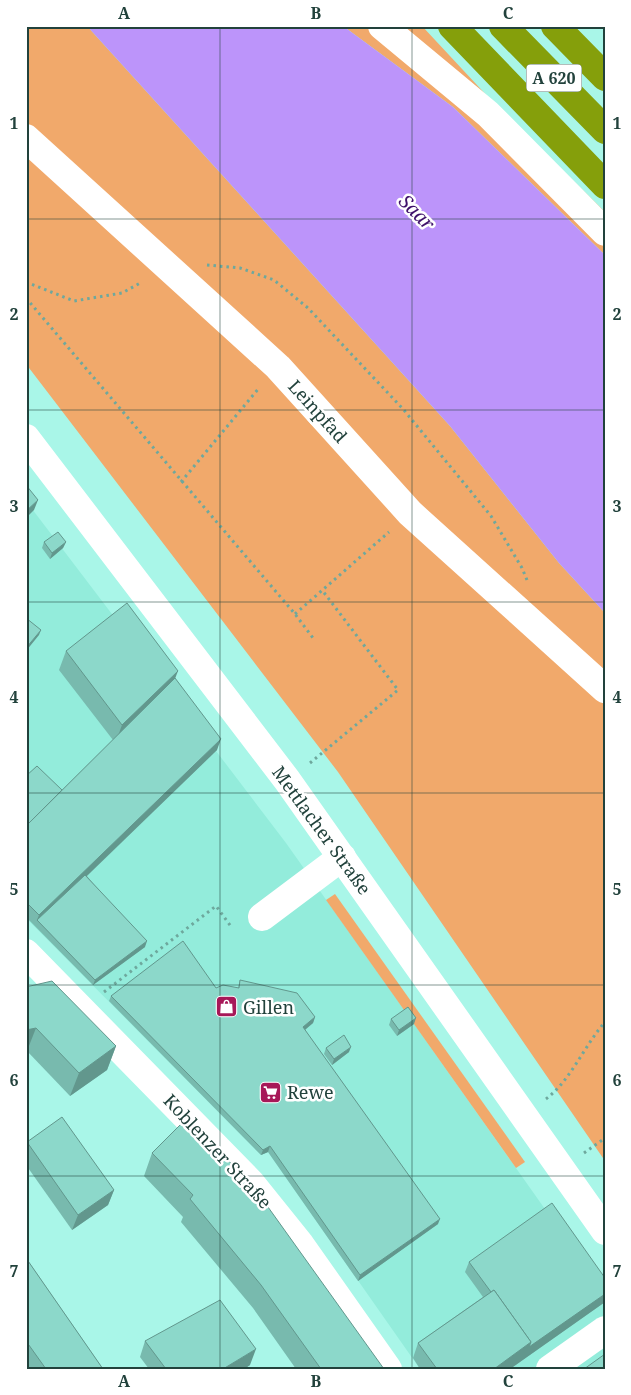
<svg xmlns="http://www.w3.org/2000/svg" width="631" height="1395" viewBox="0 0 631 1395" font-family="'Noto Serif',serif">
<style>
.built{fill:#93ecdb}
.green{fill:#f1a96b}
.water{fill:#bc94fa}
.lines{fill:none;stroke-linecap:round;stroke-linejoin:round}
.path{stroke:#6ea89d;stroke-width:3;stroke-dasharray:2.5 4;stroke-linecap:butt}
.minor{stroke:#fff;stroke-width:28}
.highway{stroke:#859f0b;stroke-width:28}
.wall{fill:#78baae}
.shaded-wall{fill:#62978d}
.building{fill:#8cd8ca;stroke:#62978d}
.grid{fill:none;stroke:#22423c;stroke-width:1;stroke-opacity:0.55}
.labels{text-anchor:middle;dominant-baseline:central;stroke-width:5;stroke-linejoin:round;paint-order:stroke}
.shield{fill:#fff;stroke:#647b76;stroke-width:1}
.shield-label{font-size:16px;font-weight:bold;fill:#22423c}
.street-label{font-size:18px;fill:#22423c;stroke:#fff}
.poi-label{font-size:18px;fill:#22423c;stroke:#fff;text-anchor:start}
.water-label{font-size:19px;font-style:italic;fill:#3f116b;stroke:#fff}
.neatline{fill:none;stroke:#22423c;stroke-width:2}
.grid-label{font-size:16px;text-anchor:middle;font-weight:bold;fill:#22423c}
</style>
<rect width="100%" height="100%" fill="#a9f6e8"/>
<polygon class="built" points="26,501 286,843 605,1294 605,1369 420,1369 268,1152 261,1155 26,918"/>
<g class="green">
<polygon points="26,26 87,26 450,426 559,563 605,613 605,1161 338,772 26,364"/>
<polygon points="343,26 422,26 490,99 605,212 605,255 453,107"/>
<polygon points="335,894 525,1162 516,1168 326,900"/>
</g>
<polygon class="water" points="87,26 343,26 453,107 605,255 605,613 559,563 450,426"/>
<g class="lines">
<g class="path">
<polyline points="207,265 240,268 274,280 308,308 403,409 491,516 522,568 527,580"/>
<polyline points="26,282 74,301 122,293 142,282"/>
<polyline points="26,298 295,614 313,638"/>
<polyline points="181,482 259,388"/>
<polyline points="295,614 389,532"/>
<polyline points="310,763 398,690 322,590"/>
<polyline points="104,992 216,906 232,928"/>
<path d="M 546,1099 C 571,1080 584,1046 605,1022"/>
<polyline points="584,1153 605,1138"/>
</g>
<g class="minor">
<polyline points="382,26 488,114 605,232"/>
<polyline points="26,138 278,367 410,513 605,689"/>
<polyline points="26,438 287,780 605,1231"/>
<polyline points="262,917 342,857"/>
<polyline points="26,953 251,1183 300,1244 388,1369"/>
<polyline points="550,1369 605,1330"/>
</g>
<g class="highway">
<polyline points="452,26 605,185"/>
<polyline points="503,26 605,130"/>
<polyline points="555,26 605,77"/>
</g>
</g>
<g class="wall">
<polygon points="44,542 66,542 63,548 50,559 42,548"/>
<polygon points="66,651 175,678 217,750 87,876 145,947 93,985 26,917 26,776 62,790 113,740 59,670"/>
<polygon points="240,980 315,1017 313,1023 305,1030 438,1224 358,1281 268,1152 261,1155 109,1001 111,996 216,988 238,988"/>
<polygon points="26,987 116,1046 107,1070 70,1096 27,1051"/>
<polygon points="391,1019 414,1024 397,1036 389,1025"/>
<polygon points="326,1048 349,1052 332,1065 324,1054"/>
<polygon points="27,1142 114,1190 108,1205 72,1230 26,1165"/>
<polygon points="152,1153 384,1369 296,1369 253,1308 181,1222 183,1217 144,1176"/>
<polygon points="26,1258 103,1369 26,1369"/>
<polygon points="469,1262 605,1302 510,1369 420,1369 413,1358 418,1343 483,1297 465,1272"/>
<polygon points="145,1341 250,1365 244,1369 149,1369 140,1357"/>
</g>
<g class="shaded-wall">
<polygon points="38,500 34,510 26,518 26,511"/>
<polygon points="66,542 63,548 50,559 52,553"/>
<polygon points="41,630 39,635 26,651 26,648"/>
<polygon points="178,671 171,689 115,744 122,725"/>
<polygon points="221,739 217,750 39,922 37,920 39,915"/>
<polygon points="147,941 145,947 93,985 95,980"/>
<polygon points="315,1017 313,1023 301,1033 303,1027"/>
<polygon points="416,1018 414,1024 397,1036 399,1030"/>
<polygon points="36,1028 27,1051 26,1052 26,1030"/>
<polygon points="116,1046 107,1070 70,1096 79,1073"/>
<polygon points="351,1047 349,1052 332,1065 334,1059"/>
<polygon points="270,1146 268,1152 261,1155 263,1150"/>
<polygon points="114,1190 108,1205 72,1230 78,1215"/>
<polygon points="440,1219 438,1224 358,1281 360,1275"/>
<polygon points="605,1294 605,1302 510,1369 494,1369 531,1342"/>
<polygon points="256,1349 250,1365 244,1369 223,1369"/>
</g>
<g class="building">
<polygon points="26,485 38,500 26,511"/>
<polygon points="58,532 66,542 52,553 44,542"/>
<polygon points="127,603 178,671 122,725 66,651"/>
<polygon points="26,618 41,630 26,648"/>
<polygon points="175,678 221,739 39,915 26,902 26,826"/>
<polygon points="37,766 62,790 26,826 26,776"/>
<polygon points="85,875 147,941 95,980 37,920"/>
<polygon points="183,941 216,988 223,985 239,988 240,980 297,993 315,1017 303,1027 440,1219 360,1275 270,1146 263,1150 111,996"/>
<polygon points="52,981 116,1046 79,1073 36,1028 26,1030 26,987"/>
<polygon points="408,1007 416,1018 399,1030 391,1019"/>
<polygon points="344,1035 351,1047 334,1059 326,1048"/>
<polygon points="62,1117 114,1190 78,1215 27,1142"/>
<polygon points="186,1119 229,1161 268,1207 384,1369 321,1369 261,1285 190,1199 193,1195 152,1153"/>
<polygon points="552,1203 605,1278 605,1294 529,1347 531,1342 494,1290 491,1292 469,1262"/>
<polygon points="26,1258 103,1369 46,1369 26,1341"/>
<polygon points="494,1290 531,1342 494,1369 437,1369 418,1343"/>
<polygon points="220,1300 256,1349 223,1369 166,1369 145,1341"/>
<polygon points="605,1354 605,1369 584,1369"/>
</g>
<path class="grid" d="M 220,26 L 220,1369M 412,26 L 412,1369M 26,219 L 605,219M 26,410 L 605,410M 26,602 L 605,602M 26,793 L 605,793M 26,985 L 605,985M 26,1176 L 605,1176"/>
<defs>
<symbol id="shop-square" viewBox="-11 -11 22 22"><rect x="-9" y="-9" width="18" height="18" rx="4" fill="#a71858" stroke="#fff"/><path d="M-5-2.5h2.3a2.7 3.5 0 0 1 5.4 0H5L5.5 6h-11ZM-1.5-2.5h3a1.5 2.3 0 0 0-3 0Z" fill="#fff"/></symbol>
<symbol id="supermarket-square" viewBox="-11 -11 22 22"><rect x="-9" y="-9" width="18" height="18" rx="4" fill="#a71858" stroke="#fff"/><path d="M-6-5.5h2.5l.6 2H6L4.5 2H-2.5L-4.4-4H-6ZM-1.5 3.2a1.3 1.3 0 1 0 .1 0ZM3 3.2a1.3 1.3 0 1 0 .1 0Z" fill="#fff"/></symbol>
</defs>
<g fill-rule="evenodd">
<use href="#shop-square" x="214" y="994" width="25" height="25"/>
<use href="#supermarket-square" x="258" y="1080" width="25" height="25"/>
</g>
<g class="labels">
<rect class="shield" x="526.5" y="64.5" width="55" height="27" rx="4"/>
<g class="shield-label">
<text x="554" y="78">A 620</text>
</g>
<g class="street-label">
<text transform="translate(318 411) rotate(48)">Leinpfad</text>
<text transform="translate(322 830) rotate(54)">Mettlacher Straße</text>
<text transform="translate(218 1151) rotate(47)">Koblenzer Straße</text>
</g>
<g class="poi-label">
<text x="243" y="1007">Gillen</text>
<text x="287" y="1092">Rewe</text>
</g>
<g class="water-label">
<text transform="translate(417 212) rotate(45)">Saar</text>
</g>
</g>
<rect width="631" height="1395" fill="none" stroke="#ffffff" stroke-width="55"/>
<rect x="28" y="28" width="576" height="1340" class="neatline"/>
<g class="grid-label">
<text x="124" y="19">A</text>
<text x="316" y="19">B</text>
<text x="508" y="19">C</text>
<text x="14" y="129">1</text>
<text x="617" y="129">1</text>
<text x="14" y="320">2</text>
<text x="617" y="320">2</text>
<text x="14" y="512">3</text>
<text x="617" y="512">3</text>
<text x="14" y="703">4</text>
<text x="617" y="703">4</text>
<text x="14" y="895">5</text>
<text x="617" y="895">5</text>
<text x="14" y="1086">6</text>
<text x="617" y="1086">6</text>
<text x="14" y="1277">7</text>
<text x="617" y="1277">7</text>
<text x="124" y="1387">A</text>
<text x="316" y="1387">B</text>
<text x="508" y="1387">C</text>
</g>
</svg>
